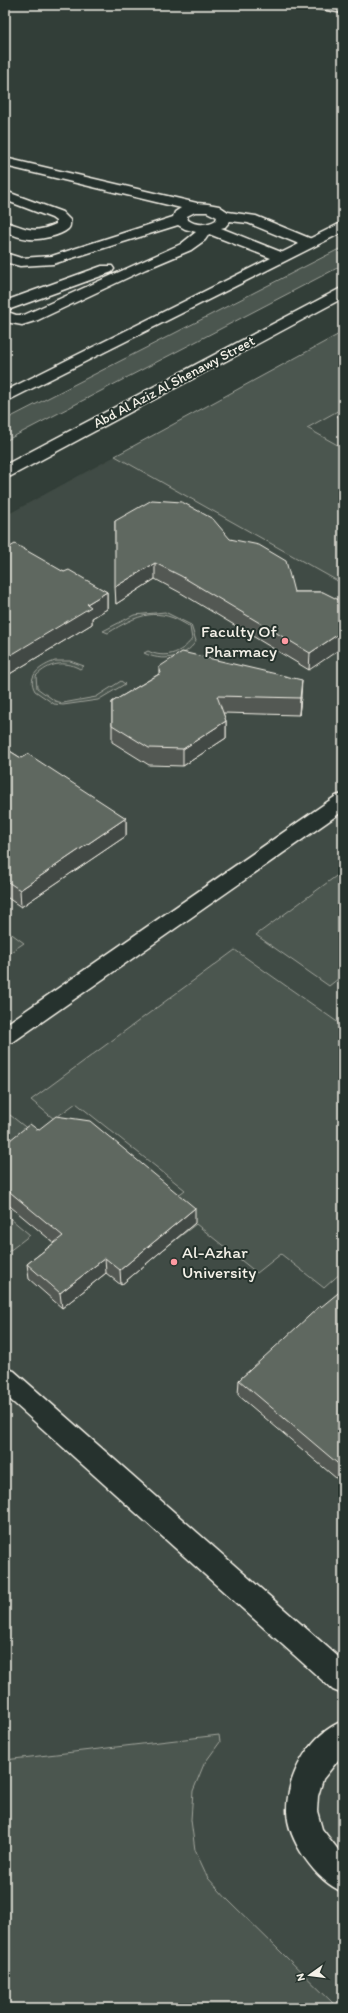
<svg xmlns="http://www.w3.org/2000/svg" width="348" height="2013" viewBox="0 0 348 2013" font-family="Itim,sans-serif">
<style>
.built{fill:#404b44}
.green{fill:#4c564f;stroke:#a0a49c}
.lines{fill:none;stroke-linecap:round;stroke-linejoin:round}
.service-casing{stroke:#f4f1e8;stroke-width:3}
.minor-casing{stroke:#f4f1e8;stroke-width:3}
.tertiary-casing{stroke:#f4f1e8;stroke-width:3}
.service{fill:#26332d;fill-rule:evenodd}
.minor{fill:#26332d;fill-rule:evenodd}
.tertiary{fill:#26332d;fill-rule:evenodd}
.wall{fill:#525953;stroke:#f4f1e8}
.shaded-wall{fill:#424944;stroke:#f4f1e8}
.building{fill:#5f6861;stroke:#f4f1e8}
.poi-dot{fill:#ff9aa2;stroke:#26332d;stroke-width:1.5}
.labels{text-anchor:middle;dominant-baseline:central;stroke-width:4;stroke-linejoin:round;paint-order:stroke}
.far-street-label{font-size:14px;fill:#f4f1e8;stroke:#26332d}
.poi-label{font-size:17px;fill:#f4f1e8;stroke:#26332d;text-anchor:end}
</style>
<rect width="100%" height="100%" fill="#323e38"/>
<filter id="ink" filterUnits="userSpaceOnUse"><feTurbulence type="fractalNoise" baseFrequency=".025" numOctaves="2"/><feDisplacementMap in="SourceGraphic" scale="8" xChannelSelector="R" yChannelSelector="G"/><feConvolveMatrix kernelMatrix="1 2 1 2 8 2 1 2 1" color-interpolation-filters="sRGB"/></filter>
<g filter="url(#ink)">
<polygon class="built" points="343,332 343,2008 5,2008 5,516"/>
<g class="green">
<polygon points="343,247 343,265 5,441 5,420"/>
<polygon points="343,332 343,408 307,428 343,448 343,584 115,456"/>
<path d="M 165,612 L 191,625 L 196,641 C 185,659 161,662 144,653 L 148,651 C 164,659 181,654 192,639 L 190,627 C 158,605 137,615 108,633 L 103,631 L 134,615 Z"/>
<path d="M 55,661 L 70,661 L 84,666 L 80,669 C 64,660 49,663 36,676 L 37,688 L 55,701 L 63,703 L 96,697 L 121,681 L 125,684 L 98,700 L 63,705 L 54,704 L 35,691 C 26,675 41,666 55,661 Z"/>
<polygon points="343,871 343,975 329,986 256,935"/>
<polygon points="5,929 24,943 5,956"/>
<polygon points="235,950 343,1026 343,1271 324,1288 281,1254 257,1273 196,1224 159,1253 169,1202 185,1190 76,1103 54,1119 31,1100"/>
<polygon points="10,1115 29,1130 5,1148 5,1119"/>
<polygon points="5,1214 30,1235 8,1252 5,1250"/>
<polygon points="219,1735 220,1742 204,1764 193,1791 191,1820 195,1850 208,1878 228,1900 338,2008 5,2008 5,1760"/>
</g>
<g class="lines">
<defs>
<g id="service">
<path d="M 5,158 L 197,203 L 208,204 L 219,206 L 228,212 L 256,216 L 314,240 L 316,243 L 314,246 L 304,246 L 248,223 L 230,221 L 225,227 L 221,228 L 286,254 L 288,257 L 286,260 L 276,260 L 209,234 L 205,240 L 191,250 L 146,269 L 38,320 L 22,325 L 6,322 L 5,322 L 5,301 L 102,266 L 112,266 L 114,269 L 112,272 L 5,311 L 16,315 L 24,315 L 181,244 L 196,232 L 185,229 L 178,225 L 53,264 L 20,266 L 5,262 L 5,253 L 21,258 L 52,256 L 173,217 L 175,212 L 181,208 L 5,166 ZM 195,212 L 207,212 L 217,217 L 216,220 C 208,225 196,226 188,220 L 187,216 Z"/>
<path d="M 5,191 L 62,212 L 70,220 C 70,223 71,226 68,229 C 60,236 40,240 29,239 C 21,238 12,235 5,231 L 5,222 C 29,228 30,235 56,224 L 56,221 L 52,218 L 5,200 Z"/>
<polygon points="343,794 343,811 13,1042 5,1044 5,1025 336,796"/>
<polygon points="5,1368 14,1371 343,1661 343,1694 333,1690 5,1395"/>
<path d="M 343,1721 L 343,1754 L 323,1779 L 318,1796 L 317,1811 L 322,1829 L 343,1856 L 343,1892 C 316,1881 287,1840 287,1810 C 287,1775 310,1734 343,1721 Z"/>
</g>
<polygon id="minor" points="313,5 343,5 343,13 315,8"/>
<g id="tertiary">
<polygon points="343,222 343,232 5,402 5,391"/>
<polygon points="343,287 343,298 11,476 5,477 5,465"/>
</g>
</defs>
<use href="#service" class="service-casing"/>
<use href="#minor" class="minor-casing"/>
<use href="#tertiary" class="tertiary-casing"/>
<use href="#service" class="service"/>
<use href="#minor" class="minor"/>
<use href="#tertiary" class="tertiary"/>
</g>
<g class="wall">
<polygon points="343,399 343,420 338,417 339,401"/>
<polygon points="115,521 294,592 323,592 309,670 181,593 155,579 116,604"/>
<polygon points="5,550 64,572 107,592 107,609 92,618 92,624 8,675 5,674"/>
<polygon points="159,667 301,697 299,715 223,713 226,721 226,738 183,766 149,765 112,742 112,702 159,674"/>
<polygon points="5,748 21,758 126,818 126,836 21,907 5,896"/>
<polygon points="38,1130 195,1223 121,1285 106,1273 62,1308 29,1279 27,1264 54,1243 5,1202 5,1144"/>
<polygon points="343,1289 343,1484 238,1395 239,1380"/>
</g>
<g class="shaded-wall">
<polygon points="155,563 155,579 116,604 115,587"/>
<polygon points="107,592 107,609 92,618 92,624 8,675 6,658 87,604"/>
<polygon points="343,631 343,647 309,670 310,653"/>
<polygon points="302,680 301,697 299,715 300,698"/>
<polygon points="226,721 226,738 183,766 183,749"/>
<polygon points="126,818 126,836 21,907 20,890"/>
<polygon points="195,1208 195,1223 121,1285 120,1270"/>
<polygon points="105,1258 106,1273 62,1308 60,1293"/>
</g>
<g class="building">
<polygon points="343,399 343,403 339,401"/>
<polygon points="152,500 182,502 213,519 230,539 259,545 286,561 294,592 323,592 343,602 343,631 310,653 181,576 155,563 115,587 115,521"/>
<polygon points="15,544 64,572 69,570 107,592 87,604 91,607 6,658 5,657 5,550"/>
<polygon points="182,652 302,680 300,698 217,696 226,721 183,749 149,748 112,725 112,702 161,673 159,667"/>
<polygon points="5,748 21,758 28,754 126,818 20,890 5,880"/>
<polygon points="56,1116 90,1121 195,1208 120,1270 105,1258 60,1293 27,1264 63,1236 5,1188 5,1144 30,1124 38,1130"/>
<polygon points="343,1289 343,1468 239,1380 320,1306 321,1307"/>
</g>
</g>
<g class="poi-dot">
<circle cx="285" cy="641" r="4"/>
<circle cx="174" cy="1262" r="4"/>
</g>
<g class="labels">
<g class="far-street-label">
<text transform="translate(174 382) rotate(-28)">Abd Al Aziz Al Shenawy Street</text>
</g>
<g class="poi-label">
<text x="277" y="631">Faculty Of<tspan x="277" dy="20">Pharmacy</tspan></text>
<text x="182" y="1252" text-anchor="start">Al-Azhar<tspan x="182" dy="20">University</tspan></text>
</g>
</g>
<rect width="348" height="2013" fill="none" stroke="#26332d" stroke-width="20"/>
<rect x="10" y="10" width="328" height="1993" fill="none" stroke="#f4f1e8" stroke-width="1.5" filter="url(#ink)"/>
<g transform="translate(310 1975) rotate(256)" stroke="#26332d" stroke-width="3" paint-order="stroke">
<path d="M0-3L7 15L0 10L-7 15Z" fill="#f4f1e8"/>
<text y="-6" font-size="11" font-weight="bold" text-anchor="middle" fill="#f4f1e8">N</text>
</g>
</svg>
